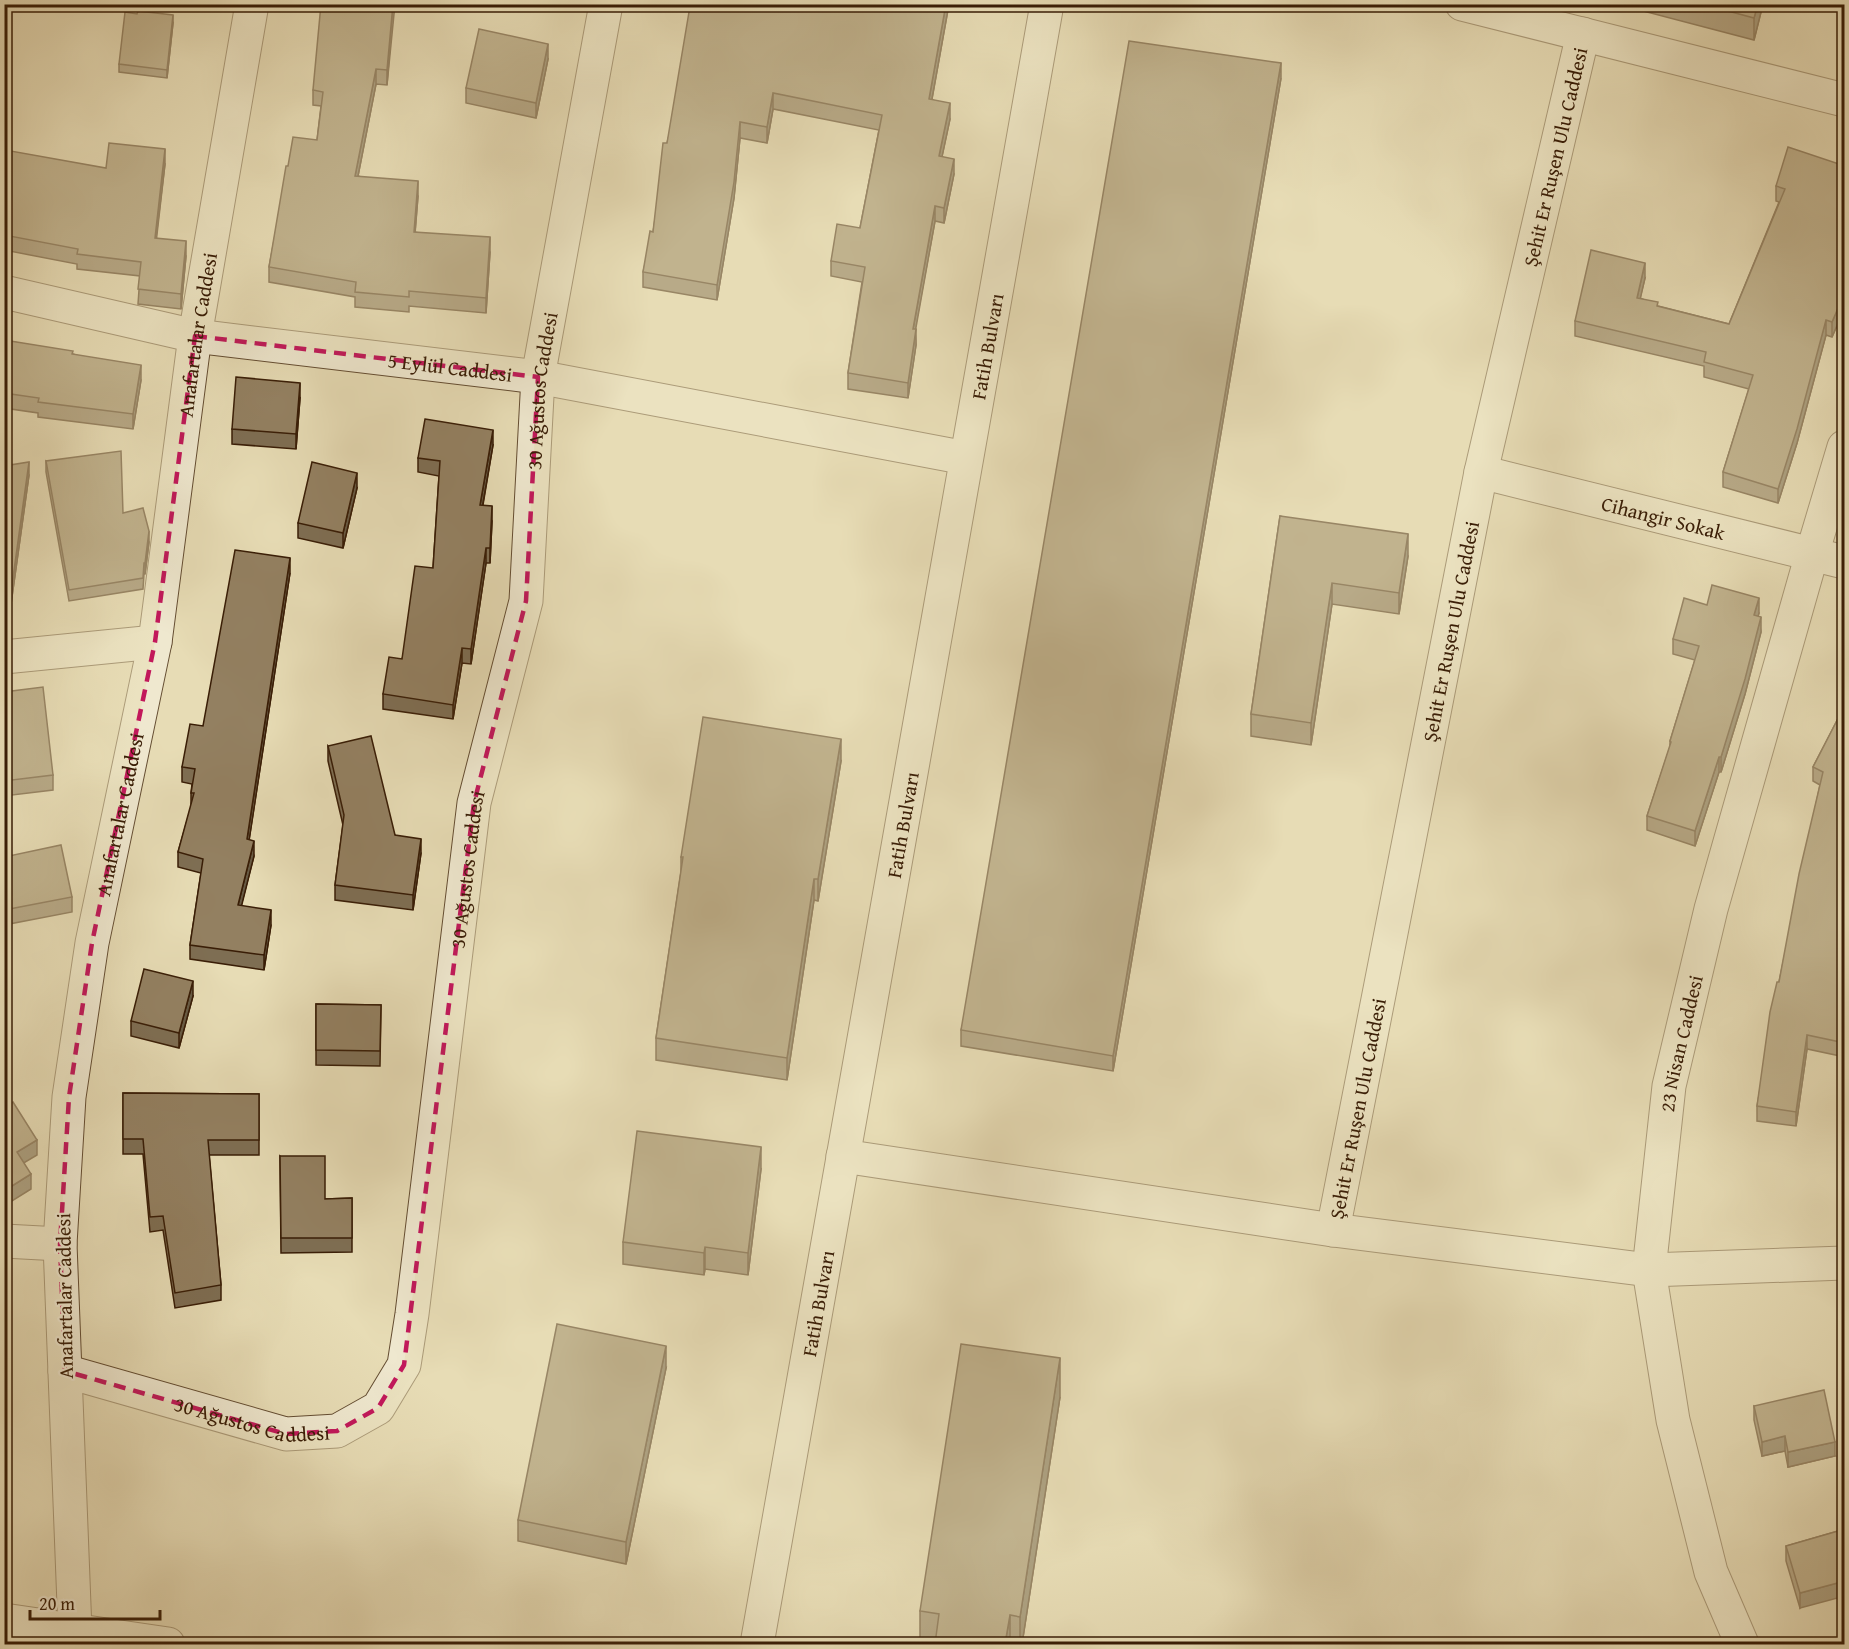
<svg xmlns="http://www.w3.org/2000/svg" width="1849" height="1649" viewBox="0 0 1849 1649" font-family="'Gentium Book Plus',serif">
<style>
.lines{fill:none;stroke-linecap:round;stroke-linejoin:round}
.minor-casing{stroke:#644d32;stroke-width:35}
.tertiary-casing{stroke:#644d32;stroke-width:35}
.minor{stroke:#efe8cf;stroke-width:33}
.tertiary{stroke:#efe8cf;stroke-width:33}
.wall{fill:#7e6e53;stroke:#391d06;stroke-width:1.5}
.shaded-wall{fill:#675a44;stroke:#391d06;stroke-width:1.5}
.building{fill:#938061;stroke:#391d06;stroke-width:1.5}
.marked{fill:none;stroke:#c2185b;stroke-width:4.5;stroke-dasharray:12 8;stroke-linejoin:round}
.labels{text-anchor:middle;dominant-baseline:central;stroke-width:4.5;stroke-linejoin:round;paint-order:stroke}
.street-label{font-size:20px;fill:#391d06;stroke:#efe8cf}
</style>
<rect width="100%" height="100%" fill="#e7dcb5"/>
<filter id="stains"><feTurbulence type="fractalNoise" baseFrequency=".00333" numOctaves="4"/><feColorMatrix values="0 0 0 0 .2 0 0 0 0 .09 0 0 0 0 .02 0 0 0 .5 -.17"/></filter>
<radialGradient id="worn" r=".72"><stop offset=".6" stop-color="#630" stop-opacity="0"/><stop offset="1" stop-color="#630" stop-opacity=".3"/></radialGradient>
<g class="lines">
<defs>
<g id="minor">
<polyline points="1462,4 1844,100"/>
<path id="s1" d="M 4,292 L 195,336 L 538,377 L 966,458"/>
<path id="s2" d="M 1481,472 L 1844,562"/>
<polyline points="4,657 155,642"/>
<polyline points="843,1156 1333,1230 1649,1270 1844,1263"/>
<path id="s3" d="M 1333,1230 L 1481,472 L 1583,34"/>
<polyline points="4,1241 60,1244"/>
<path id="s4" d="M 65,1371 L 286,1434 L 337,1431 L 378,1408 L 404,1365 L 412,1314 L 474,803 L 526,601 L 538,377 L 606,4"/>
<polyline points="4,1620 168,1644"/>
<path id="s5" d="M 75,1631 L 60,1244 L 69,1097 L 92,943 L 155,642 L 195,336 L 252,4"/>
<path id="s6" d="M 1742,1644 L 1711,1572 L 1673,1420 L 1649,1270 L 1669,1086 L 1711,909 L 1812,554 L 1844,447"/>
</g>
<g id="tertiary">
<path id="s7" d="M 757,1644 L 1047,4"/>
</g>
</defs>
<use href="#minor" class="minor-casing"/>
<use href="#tertiary" class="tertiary-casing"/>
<use href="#minor" class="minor"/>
<use href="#tertiary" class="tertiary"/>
</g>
<g class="wall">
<polygon points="949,4 932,99 950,119 942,156 954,174 944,223 935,221 915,329 916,345 908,398 848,389 848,373 862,282 831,276 831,261 860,228 879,130 773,109 767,143 740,138 734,198 717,300 643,287 643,272 653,232 667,143 702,8 898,10"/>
<polygon points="964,4 980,4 980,7"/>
<polygon points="1643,4 1763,4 1754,40 1643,11"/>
<polygon points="392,21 387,85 376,84 358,176 418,196 415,232 490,252 486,313 409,306 409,312 355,307 355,297 269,282 269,267 288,166 317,140 321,106 313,105 313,90"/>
<polygon points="173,23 167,78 119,72 119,64"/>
<polygon points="548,59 536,118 466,103 466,88"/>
<polygon points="1281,78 1113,1071 961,1046 961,1030"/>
<polygon points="165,164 156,238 186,256 181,309 138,304 140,276 77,269 77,264 4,250 4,189 106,168"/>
<polygon points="1845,166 1845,307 1832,337 1826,335 1797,443 1778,503 1723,487 1723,472 1749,389 1704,377 1704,366 1575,336 1575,321 1645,278 1640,298 1658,306 1729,324 1779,202 1776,201 1776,186"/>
<polygon points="4,340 73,354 141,380 133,429 38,417 38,413 4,408"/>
<polygon points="300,398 296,449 232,444 232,429"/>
<polygon points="493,445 483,505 492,521 490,563 486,563 471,664 462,663 453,719 383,709 383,694 402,659 433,568 439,476 418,472 418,458"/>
<polygon points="46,461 123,513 149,542 145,574 144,574 143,589 69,601 46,472"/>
<polygon points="4,466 29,475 11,604 4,603"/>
<polygon points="357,488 343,548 298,538 298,523"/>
<polygon points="1280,516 1408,556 1399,614 1332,604 1311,745 1251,736 1251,714"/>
<polygon points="290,573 249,840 254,856 241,906 271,925 264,970 190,959 190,945 201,873 178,867 178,852 191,807 191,793 192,784 182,782 182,767 203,726"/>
<polygon points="1707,605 1759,613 1758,616 1761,632 1745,694 1721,772 1719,772 1695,846 1647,830 1647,816 1670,747 1670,741 1695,660 1673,654 1673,639"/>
<polygon points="4,692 53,775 53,790 4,796"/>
<polygon points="1845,705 1845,1057 1807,1049 1796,1126 1757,1121 1757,1106 1779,982 1820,785 1813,781 1813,767"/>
<polygon points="328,746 395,835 421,853 413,910 335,900 335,885 343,825 328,761"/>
<polygon points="841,761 818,901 814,900 787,1080 656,1060 656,1038 681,872 681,857"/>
<polygon points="4,857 72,897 72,912 4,925"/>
<polygon points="193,996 179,1048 131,1036 131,1021"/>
<polygon points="316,1004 381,1005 380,1066 316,1065"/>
<polygon points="123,1093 259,1094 259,1155 209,1155 221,1285 221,1300 175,1308 163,1230 150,1232 143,1154 123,1154"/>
<polygon points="280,1156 325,1199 352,1198 352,1252 281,1253"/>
<polygon points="761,1169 748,1275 705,1269 704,1275 623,1264 623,1242"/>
<polygon points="666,1368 626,1564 518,1541 518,1520"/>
<polygon points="1060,1397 1022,1644 920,1644 920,1611"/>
<polygon points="1754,1406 1835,1456 1788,1467 1785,1451 1762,1456 1754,1420"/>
<polygon points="1845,1529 1800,1608 1786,1561 1786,1546"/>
</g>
<g class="shaded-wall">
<polygon points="393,4 395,4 387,85 387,70"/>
<polygon points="946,4 949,4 929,115 929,99"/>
<polygon points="1758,4 1763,4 1754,40 1754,18"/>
<polygon points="173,15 173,23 167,78 167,70"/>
<polygon points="548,44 548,59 536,118 536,103"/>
<polygon points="1281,63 1281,78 1113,1071 1113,1056"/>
<polygon points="376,69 376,84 355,191 355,176"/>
<polygon points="773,93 773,109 767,143 767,127"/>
<polygon points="950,103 950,119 939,171 939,156"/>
<polygon points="740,122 740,138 734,198 717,300 717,285"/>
<polygon points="165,149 165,164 155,252 155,238"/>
<polygon points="954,159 954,174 944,223 944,208"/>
<polygon points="418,181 418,196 414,247 414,232"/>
<polygon points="935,206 935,221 913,344 913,329"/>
<polygon points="490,237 490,252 486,313 486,298"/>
<polygon points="186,241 186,256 181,309 181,294"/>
<polygon points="1645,263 1645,278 1637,313 1637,298"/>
<polygon points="1845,292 1845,307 1832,337 1832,322"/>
<polygon points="1826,320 1826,335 1797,443 1778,503 1778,489"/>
<polygon points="916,329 916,345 908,398 908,383"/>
<polygon points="141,365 141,380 133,429 133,414"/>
<polygon points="300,383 300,398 296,449 296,434"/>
<polygon points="493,430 493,445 480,520 480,505"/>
<polygon points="29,462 29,475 11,604 11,592"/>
<polygon points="357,473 357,488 343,548 343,533"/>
<polygon points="492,506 492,521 490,563 490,548"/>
<polygon points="149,531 149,542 145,574 145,563"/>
<polygon points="1408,534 1408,556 1399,614 1399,593"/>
<polygon points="486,548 486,563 471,664 471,649"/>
<polygon points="290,558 290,573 247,854 247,839"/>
<polygon points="1332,583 1332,604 1311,745 1311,723"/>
<polygon points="1759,598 1759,613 1754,630 1754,615"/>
<polygon points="1761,617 1761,632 1745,694 1721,772 1721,757"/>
<polygon points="462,648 462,663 453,719 453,705"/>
<polygon points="841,739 841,761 818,901 818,879"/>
<polygon points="1719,757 1719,772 1695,846 1695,831"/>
<polygon points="421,839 421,853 413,910 413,895"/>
<polygon points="254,841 254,856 238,920 238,905"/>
<polygon points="814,879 814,900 787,1080 787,1058"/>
<polygon points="271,910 271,925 264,970 264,955"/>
<polygon points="193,981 193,996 179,1048 179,1033"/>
<polygon points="1807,1035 1807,1049 1796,1126 1796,1112"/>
<polygon points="37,1140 37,1155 17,1167 17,1152"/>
<polygon points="761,1147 761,1169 748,1275 748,1253"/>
<polygon points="31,1174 31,1189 4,1206 4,1191"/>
<polygon points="705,1247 705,1269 704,1275 704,1253"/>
<polygon points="666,1346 666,1368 626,1564 626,1542"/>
<polygon points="1060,1358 1060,1397 1022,1644 1020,1644 1020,1617"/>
<polygon points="1785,1436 1785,1451 1762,1456 1762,1442"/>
<polygon points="1835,1442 1835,1456 1788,1467 1788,1452"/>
<polygon points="1845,1581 1845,1596 1800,1608 1800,1593"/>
<polygon points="1010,1615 1010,1644 1005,1644"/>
</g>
<g class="building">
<polygon points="321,4 393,4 387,70 376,69 355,176 418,181 414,232 490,237 486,298 409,291 409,297 355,292 356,282 269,267 286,166 288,166 293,137 317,140 323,92 313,90"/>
<polygon points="702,4 867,4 898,10 899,4 946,4 929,99 950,103 939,156 954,159 944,208 935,206 913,329 916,329 908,383 848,373 865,267 831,261 837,224 860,228 882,115 773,93 767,127 740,122 734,182 717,285 643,272 650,231 653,232 663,143 667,143 690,6 702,8"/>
<polygon points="1702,4 1758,4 1754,18"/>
<polygon points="138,11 173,15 167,70 119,64 125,12 137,14"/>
<polygon points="479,29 548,44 536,103 466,88"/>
<polygon points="1129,41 1281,63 1113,1056 961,1030"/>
<polygon points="109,143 165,149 155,238 186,241 181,294 138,289 141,262 77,254 78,249 4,235 4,189 11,151 106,168"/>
<polygon points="1788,147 1845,166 1845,292 1832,322 1826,320 1797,429 1778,489 1723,472 1753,375 1704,362 1706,352 1575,321 1591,250 1645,263 1637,298 1658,302 1657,306 1729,324 1785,189 1776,186"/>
<polygon points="4,340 73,351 72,354 141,365 133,414 38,402 39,398 4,393"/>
<polygon points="236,377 300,383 296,434 232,429"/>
<polygon points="425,419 493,430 480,505 492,506 490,548 486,548 471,649 462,648 453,705 383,694 389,657 402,659 415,566 433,568 440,461 418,458"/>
<polygon points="121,451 123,513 143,508 149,531 145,563 144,563 143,578 69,590 46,461"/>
<polygon points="29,462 11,592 4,591 4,466"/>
<polygon points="312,462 357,473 343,533 298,523"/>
<polygon points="1280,516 1408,534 1399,593 1332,583 1311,723 1251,714"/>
<polygon points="235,550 290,558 247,839 254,841 238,905 271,910 264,955 190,945 203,859 178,852 194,793 191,793 195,769 182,767 190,724 203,726"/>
<polygon points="1712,585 1759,598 1754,615 1761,617 1745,679 1721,757 1719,757 1695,831 1647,816 1671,742 1670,741 1699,646 1673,639 1684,598 1707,605"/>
<polygon points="43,687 53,775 4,781 4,692"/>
<polygon points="1845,705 1845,1043 1807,1035 1796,1112 1757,1106 1770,1012 1777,982 1779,982 1799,874 1823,772 1813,767"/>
<polygon points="703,717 841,739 818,879 814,879 787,1058 656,1038 683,857 681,857"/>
<polygon points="371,736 395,835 421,839 413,895 335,885 344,815 328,746"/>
<polygon points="61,845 72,897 4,910 4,857"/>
<polygon points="144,969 193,981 179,1033 131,1021"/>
<polygon points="316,1004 381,1005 380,1051 316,1050"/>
<polygon points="123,1093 259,1094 259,1140 208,1140 221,1285 175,1293 163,1216 150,1217 143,1139 123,1139"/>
<polygon points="13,1102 37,1140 17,1152 31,1174 4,1191 4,1107"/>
<polygon points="637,1131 761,1147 748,1253 705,1247 704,1253 623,1242"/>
<polygon points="280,1156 325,1156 325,1199 352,1198 352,1238 281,1238"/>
<polygon points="557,1324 666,1346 626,1542 518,1520"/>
<polygon points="961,1344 1060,1358 1020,1617 1010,1615 1005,1644 935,1644 939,1614 920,1611"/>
<polygon points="1824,1390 1835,1442 1788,1452 1785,1436 1762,1442 1754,1406"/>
<polygon points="1845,1529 1845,1581 1800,1593 1786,1546"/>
</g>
<path d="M0 0H1849V1649H0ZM 195,336 L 538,377 L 526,601 L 474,803 L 404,1365 L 378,1408 L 337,1431 L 286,1434 L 65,1371 L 60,1244 L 69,1097 L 92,943 L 155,642 Z" fill="#e7dcb5" fill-opacity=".55" fill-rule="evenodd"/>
<path class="marked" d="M 195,336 L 538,377 L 526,601 L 474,803 L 404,1365 L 378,1408 L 337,1431 L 286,1434 L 65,1371 L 60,1244 L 69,1097 L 92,943 L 155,642 Z"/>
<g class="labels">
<g class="street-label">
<text stroke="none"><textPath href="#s3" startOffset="1096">Şehit Er Ruşen Ulu Caddesi</textPath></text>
<text stroke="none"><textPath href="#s5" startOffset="1308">Anafartalar Caddesi</textPath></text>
<text stroke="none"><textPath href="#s7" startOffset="1318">Fatih Bulvarı</textPath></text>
<text stroke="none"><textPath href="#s1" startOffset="453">5 Eylül Caddesi</textPath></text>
<text stroke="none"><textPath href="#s4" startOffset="1364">30 Ağustos Caddesi</textPath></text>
<text stroke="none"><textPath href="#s2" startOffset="188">Cihangir Sokak</textPath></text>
<text stroke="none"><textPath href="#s3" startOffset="610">Şehit Er Ruşen Ulu Caddesi</textPath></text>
<text stroke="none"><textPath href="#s5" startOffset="822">Anafartalar Caddesi</textPath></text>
<text stroke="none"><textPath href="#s7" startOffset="832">Fatih Bulvarı</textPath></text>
<text stroke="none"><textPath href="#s4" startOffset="878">30 Ağustos Caddesi</textPath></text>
<text stroke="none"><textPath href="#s6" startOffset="616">23 Nisan Caddesi</textPath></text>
<text stroke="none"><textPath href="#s3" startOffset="124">Şehit Er Ruşen Ulu Caddesi</textPath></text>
<text transform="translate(64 1296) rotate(-91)">Anafartalar Caddesi</text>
<text stroke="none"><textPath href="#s7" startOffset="346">Fatih Bulvarı</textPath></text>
<text stroke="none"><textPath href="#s4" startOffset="194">30 Ağustos Caddesi</textPath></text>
</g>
</g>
<rect width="1849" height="1649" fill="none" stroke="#e7dcb5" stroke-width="24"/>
<rect x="6" y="6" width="1837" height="1637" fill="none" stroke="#391d06" stroke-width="3"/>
<rect x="12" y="12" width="1825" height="1625" fill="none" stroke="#391d06" stroke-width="1.5"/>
<path d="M30 1610v9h130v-9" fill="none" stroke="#391d06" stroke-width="3"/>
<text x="39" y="1610" font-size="18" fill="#391d06" stroke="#efe8cf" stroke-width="4.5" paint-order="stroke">20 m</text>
<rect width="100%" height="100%" filter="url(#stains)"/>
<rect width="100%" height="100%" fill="url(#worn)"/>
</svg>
